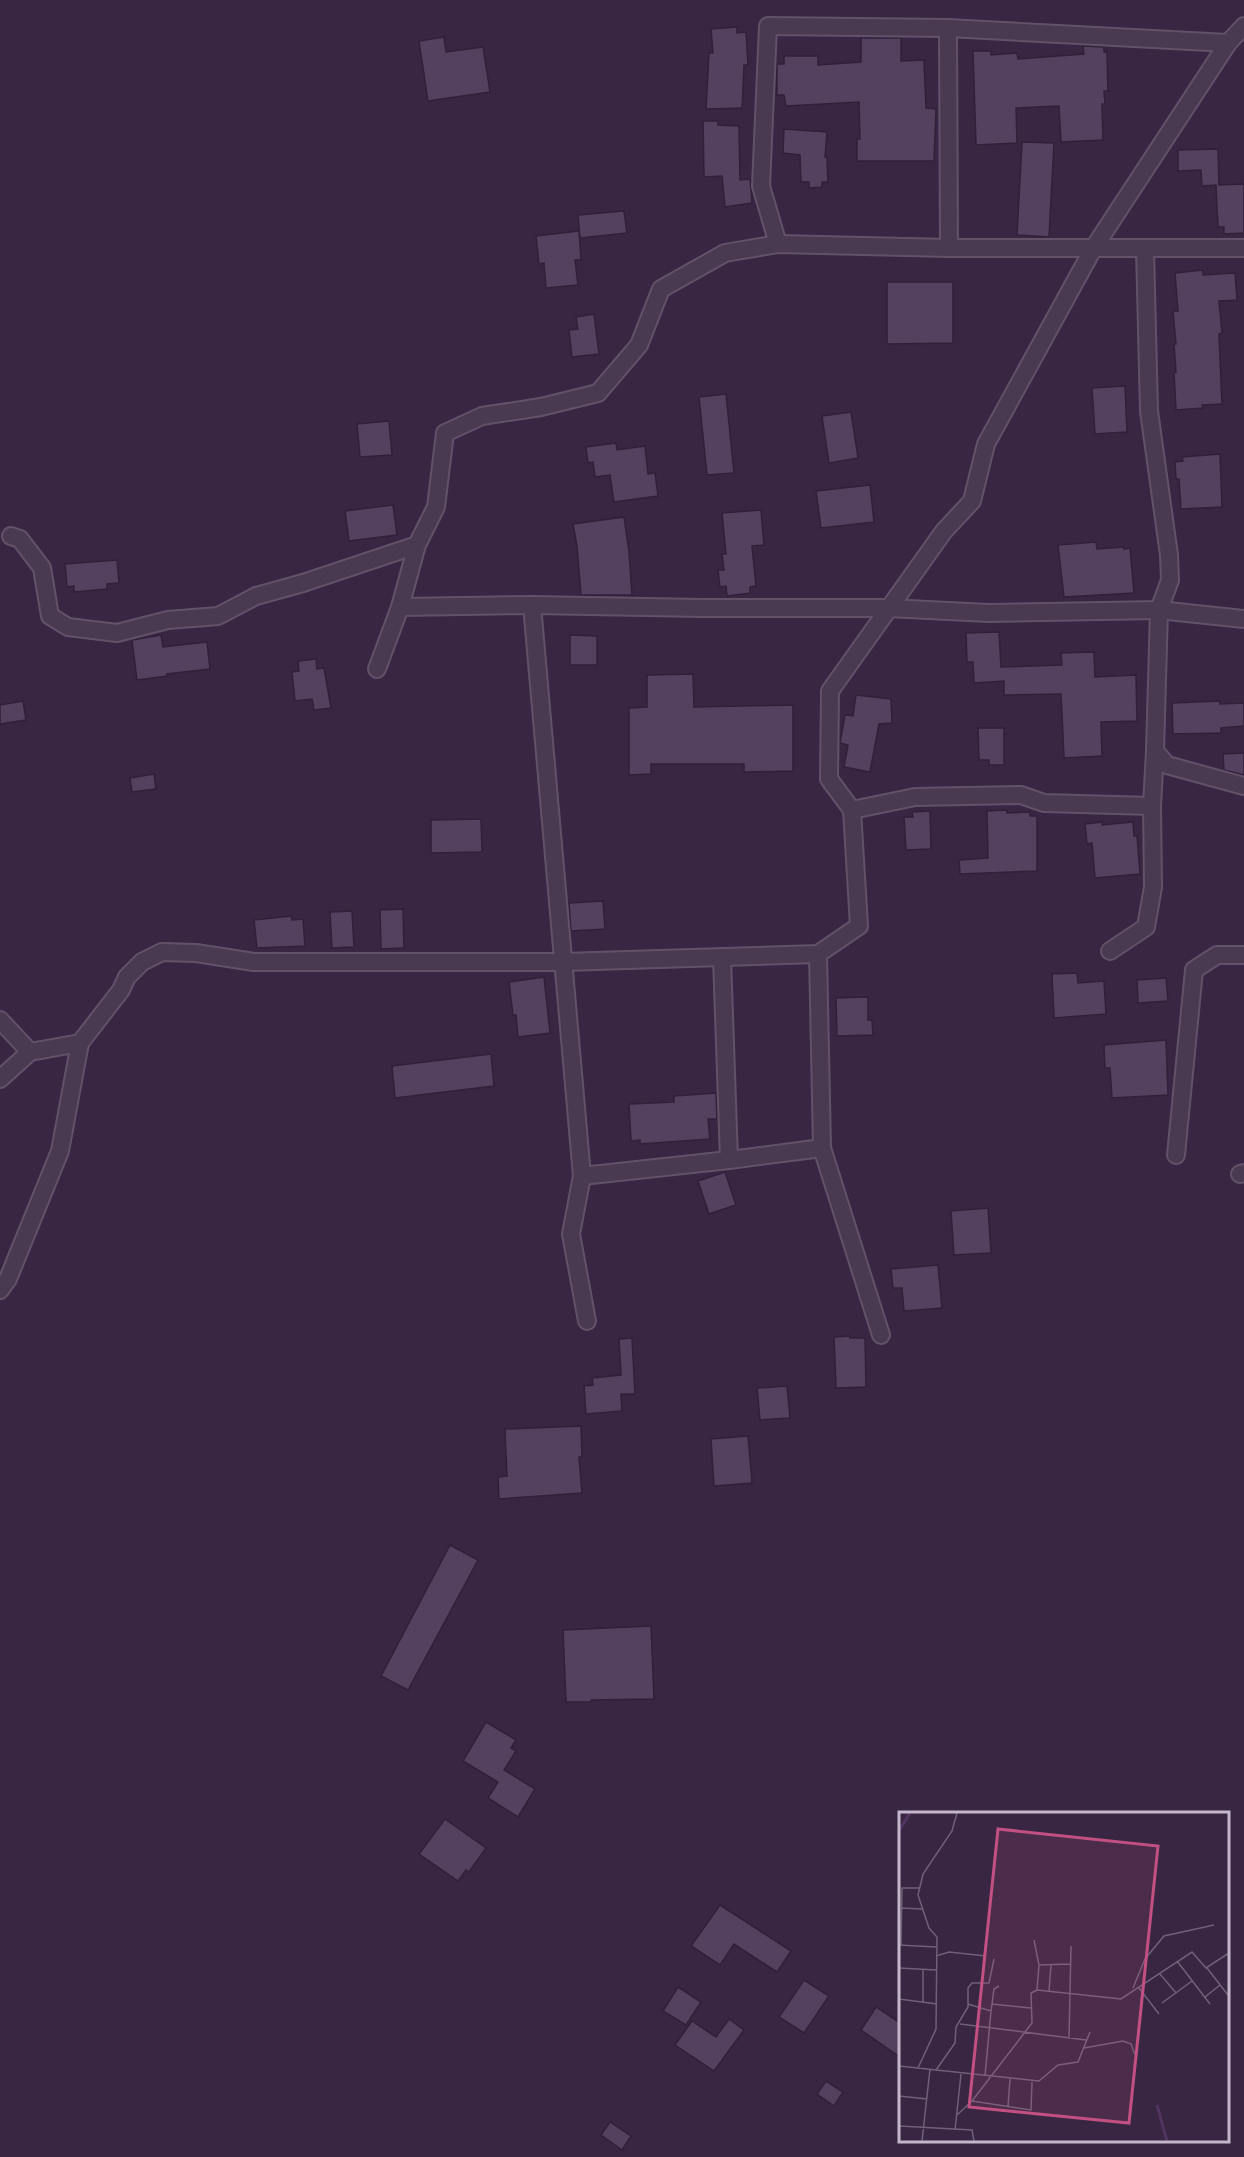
<svg xmlns="http://www.w3.org/2000/svg" width="1244" height="2157" viewBox="0 0 1244 2157" font-family="'Work Sans',sans-serif">
<style>
.building{fill:#54405f;stroke:#302139;stroke-width:1.5}
.lines{fill:none;stroke-linecap:round;stroke-linejoin:round}
.street-casing{stroke:#615269;stroke-width:20}
.street{stroke:#493a51;stroke-width:16}
.inset-river{fill:none;stroke:#523462;stroke-width:3}
.inset-road{fill:none;stroke:#706079;stroke-width:1.5}
.view{fill:#c35082;fill-opacity:0.15;stroke:#c35082;stroke-width:3}
.inset-edge{fill:none;stroke:#c5b7cb;stroke-width:3}
</style>
<rect width="100%" height="100%" fill="#382642"/>
<g class="building">
<polygon points="737,27 737,33 746,32 748,65 744,65 742,108 706,109 709,53 713,53 711,29"/>
<polygon points="444,37 446,52 483,47 490,92 428,101 419,41"/>
<polygon points="861,38 901,38 901,61 924,60 926,108 936,109 934,161 857,161 857,139 860,139 859,102 786,106 784,95 777,95 777,64 784,64 784,56 818,56 818,65 861,62"/>
<polygon points="1083,46 1104,47 1104,52 1107,52 1108,91 1104,91 1105,104 1102,104 1103,140 1061,142 1059,106 1016,108 1017,143 976,145 973,51 991,51 991,55 1017,53 1018,59 1084,54"/>
<polygon points="703,121 718,121 718,125 739,126 740,180 750,179 752,203 725,207 722,176 704,177"/>
<polygon points="784,129 827,132 825,157 827,157 828,182 822,182 822,187 809,188 809,182 801,182 800,155 783,153"/>
<polygon points="1022,142 1054,143 1049,237 1017,235"/>
<polygon points="1218,149 1219,185 1244,184 1244,233 1224,234 1224,227 1218,227 1216,185 1202,186 1201,170 1178,171 1178,150"/>
<polygon points="624,211 627,233 580,238 578,215"/>
<polygon points="579,231 581,260 575,260 578,285 546,288 544,263 539,264 536,236"/>
<polygon points="1203,270 1203,275 1235,273 1237,300 1219,301 1222,333 1219,334 1222,404 1202,405 1203,408 1176,410 1174,373 1176,372 1174,344 1176,344 1173,311 1178,311 1175,273"/>
<polygon points="887,282 953,282 953,343 887,344"/>
<polygon points="594,314 599,354 572,357 569,330 578,329 576,317"/>
<polygon points="1125,386 1127,432 1095,434 1092,388"/>
<polygon points="726,394 734,473 707,475 699,397"/>
<polygon points="851,412 858,458 829,463 822,416"/>
<polygon points="389,421 392,455 360,457 357,424"/>
<polygon points="616,443 617,450 645,446 648,474 655,473 658,496 614,502 610,475 595,477 593,462 588,463 586,447"/>
<polygon points="1220,454 1222,507 1181,509 1179,479 1176,479 1175,462 1183,461 1182,457"/>
<polygon points="870,485 874,522 821,528 816,491"/>
<polygon points="393,505 397,535 349,541 345,511"/>
<polygon points="761,510 764,545 752,546 756,586 750,587 750,593 727,596 726,586 720,587 718,570 724,570 722,554 726,554 722,513"/>
<polygon points="624,517 629,552 632,595 581,595 577,546 573,524"/>
<polygon points="1096,542 1097,549 1124,547 1124,549 1130,548 1134,593 1064,597 1058,545"/>
<polygon points="117,560 119,583 107,584 107,589 74,592 74,586 67,587 65,564"/>
<polygon points="999,632 1001,667 1062,665 1061,653 1094,652 1095,677 1136,675 1137,721 1101,722 1102,756 1064,758 1061,694 1004,695 1004,681 974,683 973,662 967,662 966,633"/>
<polygon points="161,635 163,647 207,642 210,669 167,674 167,676 137,680 132,640"/>
<polygon points="570,635 597,636 597,665 570,665"/>
<polygon points="316,659 317,669 324,668 331,708 314,710 312,699 295,701 292,672 299,671 298,661"/>
<polygon points="693,674 694,707 793,705 793,771 744,772 744,764 651,764 651,774 629,775 629,708 647,707 647,675"/>
<polygon points="856,695 891,699 892,723 879,724 870,772 844,767 848,745 840,743 845,715 853,716"/>
<polygon points="23,701 26,720 0,724 0,705"/>
<polygon points="1220,701 1220,704 1244,703 1244,726 1221,728 1221,733 1173,734 1172,703"/>
<polygon points="978,728 1004,728 1004,765 989,765 989,760 979,760"/>
<polygon points="1244,753 1244,775 1224,770 1223,754"/>
<polygon points="154,774 156,789 132,792 130,778"/>
<polygon points="1007,810 1007,813 1030,812 1030,816 1037,816 1037,871 960,874 959,860 988,858 987,811"/>
<polygon points="930,811 931,849 906,850 904,817 913,817 912,812"/>
<polygon points="481,819 482,852 431,853 431,820"/>
<polygon points="1102,822 1102,825 1133,822 1134,836 1137,836 1140,874 1095,878 1092,843 1087,844 1085,824"/>
<polygon points="603,901 605,929 571,931 569,903"/>
<polygon points="403,909 404,948 381,949 380,910"/>
<polygon points="352,911 354,947 332,948 330,912"/>
<polygon points="291,916 292,920 303,919 305,946 257,948 254,920"/>
<polygon points="1077,973 1078,983 1104,981 1106,1014 1054,1018 1052,974"/>
<polygon points="544,977 550,1033 518,1037 516,1015 513,1015 509,982"/>
<polygon points="1166,978 1168,1001 1138,1003 1137,980"/>
<polygon points="868,997 868,1020 872,1020 873,1035 837,1036 836,998"/>
<polygon points="1166,1040 1168,1095 1112,1098 1110,1068 1105,1068 1104,1045"/>
<polygon points="491,1054 494,1086 395,1098 392,1066"/>
<polygon points="716,1093 717,1119 708,1119 710,1139 640,1144 640,1140 631,1141 629,1104 674,1102 674,1096"/>
<polygon points="725,1172 736,1205 709,1214 698,1181"/>
<polygon points="988,1208 991,1253 954,1255 951,1211"/>
<polygon points="938,1265 942,1308 904,1311 902,1288 893,1288 891,1269"/>
<polygon points="850,1336 850,1338 865,1338 866,1387 836,1388 834,1337"/>
<polygon points="632,1338 635,1394 621,1394 622,1411 586,1414 584,1386 593,1385 592,1378 621,1375 619,1339"/>
<polygon points="787,1386 790,1418 760,1420 757,1388"/>
<polygon points="581,1426 582,1457 579,1457 582,1493 499,1499 498,1477 507,1476 505,1429"/>
<polygon points="748,1436 752,1483 714,1486 711,1439"/>
<polygon points="450,1545 478,1560 408,1690 381,1676"/>
<polygon points="651,1626 654,1699 591,1700 591,1702 566,1702 563,1630"/>
<polygon points="486,1722 516,1740 511,1748 516,1751 504,1770 535,1789 518,1817 488,1798 498,1782 463,1761"/>
<polygon points="445,1819 486,1848 469,1872 466,1870 458,1881 419,1854"/>
<polygon points="720,1905 791,1951 777,1972 734,1944 720,1965 691,1946"/>
<polygon points="804,1980 829,1996 804,2033 779,2017"/>
<polygon points="678,1987 701,2002 686,2025 663,2011"/>
<polygon points="876,2007 900,2023 900,2057 861,2030"/>
<polygon points="729,2019 744,2030 714,2071 675,2045 692,2021 716,2037"/>
<polygon points="826,2081 843,2092 834,2106 817,2094"/>
<polygon points="610,2122 631,2136 622,2150 601,2135"/>
</g>
<g class="lines">
<defs>
<g id="street">
<polyline points="948,28 949,248"/>
<polyline points="778,244 761,186 768,26 948,28 1228,43"/>
<polyline points="1145,248 1149,411 1169,555 1170,580 1159,610 1155,751 1167,765 1244,786"/>
<polyline points="11,536 20,539 42,568 50,616 68,627 117,633 168,620 218,616 256,596 303,583 417,545"/>
<polyline points="532,605 582,1176 571,1234 587,1321"/>
<polyline points="400,607 532,605 702,608 888,608 989,613 1159,610 1244,619"/>
<polyline points="377,669 400,607 417,545 436,507 445,433 482,416 541,407 598,393 639,345 661,289 725,253 778,244 949,248 1244,248"/>
<polyline points="852,810 915,797 1021,795 1044,803 1152,806 1155,751"/>
<polyline points="1110,951 1146,927 1153,887 1152,806"/>
<polyline points="818,954 822,1148 881,1335"/>
<polyline points="722,957 729,1160"/>
<polyline points="0,1020 30,1052"/>
<polyline points="0,1079 30,1052 80,1043 121,990 127,977 142,962 162,952 196,953 254,962 563,962 818,954 859,926 852,810 829,779 830,691 944,531 972,501 986,444 1093,249 1228,43 1244,26"/>
<polyline points="1176,1155 1194,970 1217,955 1244,955"/>
<polyline points="1240,1174 1244,1173"/>
<polyline points="582,1176 729,1160 822,1148"/>
<polyline points="0,1290 8,1279 60,1151 80,1043"/>
</g>
</defs>
<use href="#street" class="street-casing"/>
<use href="#street" class="street"/>
</g>
<g transform="translate(899 1812)">
<rect width="330" height="330" fill="#382642"/>
<path class="inset-river" d="M 0,19 L 11,1M 258,293 L 268,329"/>
<path class="inset-road" d="M 3,96 L 23,97M 0,133 L 37,135M 2,133 L 3,76 L 21,76M 37,144 L 50,140 L 87,144M 278,149 L 311,192M 140,153 L 171,152M 0,156 L 37,158M 308,156 L 329,183M 261,162 L 277,181M 234,176 L 246,147 L 265,124 L 315,113M 240,176 L 260,202M 138,178 L 222,187 L 293,140 L 307,156 L 330,141M 150,179 L 152,153M 306,185 L 321,173M 0,187 L 38,192M 24,190 L 24,157M 263,191 L 293,169M 69,192 L 92,199 L 86,264M 93,192 L 95,177 L 100,174M 92,199 L 93,192 L 132,196M 61,212 L 187,228M 170,227 L 172,134M 185,236 L 224,229 L 232,232 L 236,243M 0,254 L 140,269 L 159,253 L 179,250 L 191,220M 19,256 L 37,217 L 38,125 L 30,116 L 19,83 L 24,62 L 53,19 L 58,1M 37,258 L 56,231 L 57,215 L 69,195 L 69,176 L 73,171 L 90,171 L 95,147M 0,284 L 28,287M 73,289 L 132,298 L 133,270M 109,295 L 111,267M 57,304 L 73,289 L 133,211 L 132,181 L 138,178 L 140,153 L 135,128M 0,314 L 73,318 L 75,329M 56,318 L 62,262M 23,329 L 31,257"/>
<path class="view" d="M 99,17 L 259,34 L 230,311 L 70,295 Z"/>
<rect width="330" height="330" class="inset-edge"/>
</g>
</svg>
